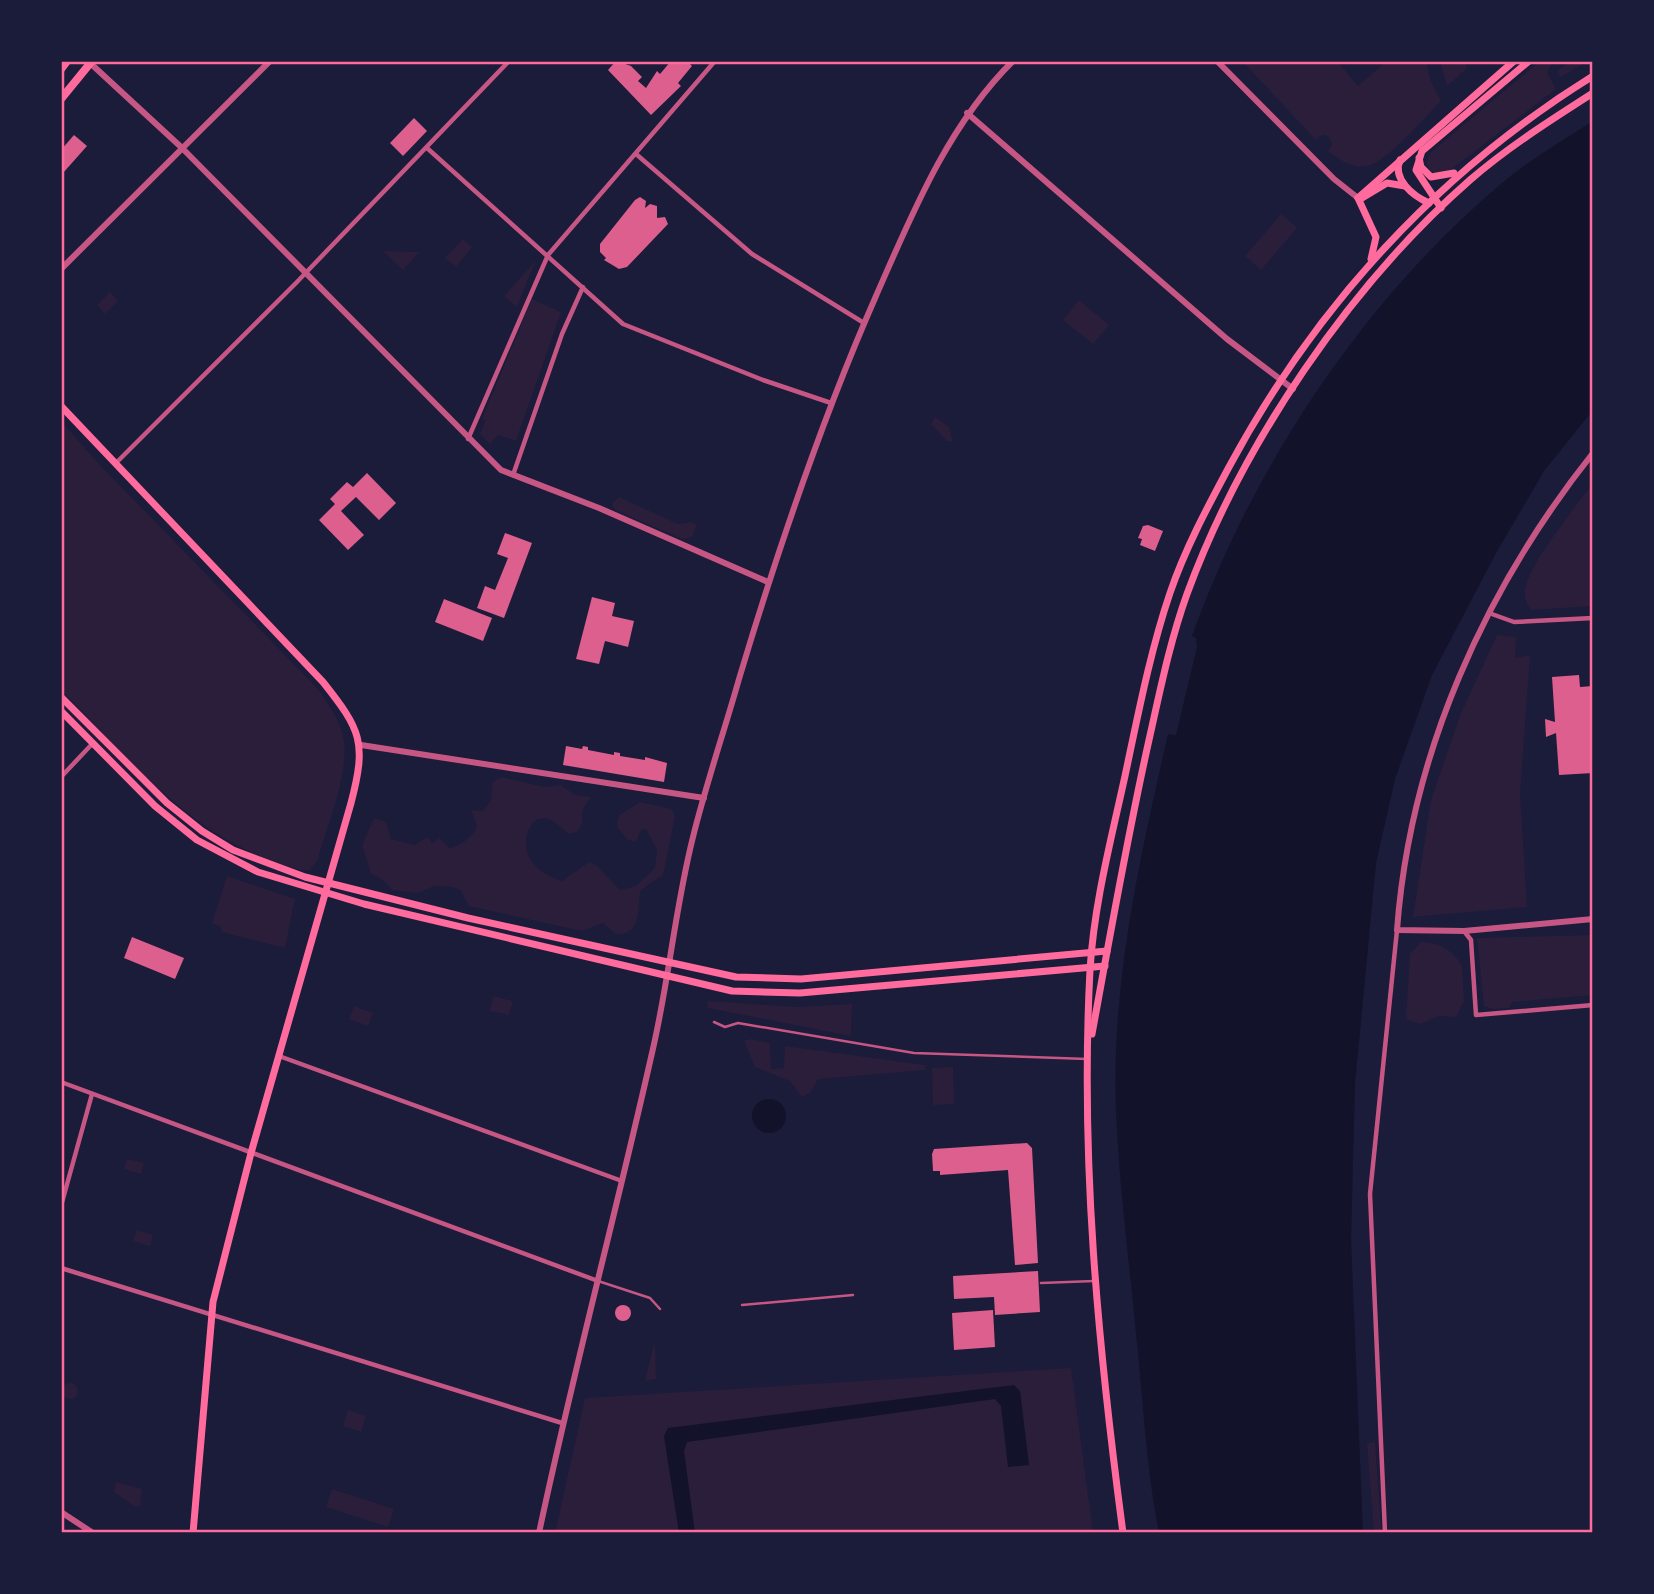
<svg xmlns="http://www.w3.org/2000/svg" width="1654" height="1594" viewBox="0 0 1654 1594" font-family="'DejaVu Sans',sans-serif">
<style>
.green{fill:#2a1e3b}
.water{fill:#12122b}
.building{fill:#dd5f8e}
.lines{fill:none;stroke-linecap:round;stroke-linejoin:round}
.service{stroke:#c65784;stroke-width:2.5}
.minor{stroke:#c65784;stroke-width:4.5}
.tertiary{stroke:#c65784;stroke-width:6}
.secondary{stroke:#ff6b9d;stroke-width:7}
.primary{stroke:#ff6b9d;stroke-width:8}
.neatline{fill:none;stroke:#ff6b9d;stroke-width:2.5}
</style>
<rect width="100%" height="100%" fill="#1b1b3a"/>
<g class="green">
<path d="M 1242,61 L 1337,61 L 1358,86 L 1387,61 L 1426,61 L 1430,79 L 1441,101 C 1425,117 1388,161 1368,166 C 1353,169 1339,160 1328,151 L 1332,144 L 1328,136 L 1322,135 L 1316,140 Z"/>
<polygon points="1440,61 1464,61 1467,68 1447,86"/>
<polygon points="1540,61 1553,61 1547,73 1556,89 1445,174 1431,172 1426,163 1431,152"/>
<polygon points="1571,61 1589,61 1560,77 1558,70"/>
<polygon points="1281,214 1297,228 1261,270 1245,256"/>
<polygon points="463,239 472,247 456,267 445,258"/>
<polygon points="383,251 419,252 403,270"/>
<polygon points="536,260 517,307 504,296"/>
<polygon points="110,292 118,301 105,314 97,305"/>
<polygon points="532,299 561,312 516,441 498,435 490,444 480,434 485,421 482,419"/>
<polygon points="1079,300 1109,325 1093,344 1063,320"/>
<polygon points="935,417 949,427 953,442 947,441 931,424"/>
<path d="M 61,421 L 98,463 L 318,689 C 327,702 337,716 342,732 C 353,766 327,825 318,859 L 310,870 C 297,871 285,865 273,861 C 185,830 126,755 61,690 Z"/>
<path d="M 1593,483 L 1593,606 L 1531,610 C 1525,602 1523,595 1526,585 C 1533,559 1576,506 1593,483 Z"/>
<polygon points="619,497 678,524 691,522 697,525 692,537 682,539 615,510 612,504"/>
<polygon points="1497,635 1516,637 1515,658 1530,655 1520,793 1527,907 1413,917 1431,800 1461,713"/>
<path d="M 502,777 L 544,787 L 561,785 L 575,795 L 591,797 L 582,811 L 582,824 L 577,832 L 569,834 C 556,825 551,813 534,821 C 514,848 534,873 562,881 L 589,862 L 597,866 L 620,890 L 636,886 L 655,868 L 657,850 L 646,829 L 641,830 L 636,842 L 628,840 L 617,827 L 619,815 L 640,802 L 672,809 L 675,817 L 663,875 L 641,890 C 636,902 645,936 616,934 L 603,923 L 582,931 L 469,906 L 460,890 L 452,887 L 434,886 L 418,893 L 392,890 L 383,880 L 371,874 L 362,845 L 374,818 L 386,822 L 391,839 L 415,845 L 425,838 L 429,838 L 432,844 L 439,838 L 449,848 C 460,847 474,836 477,825 L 471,810 L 483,811 L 491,800 L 492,782 Z"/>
<polygon points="227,876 295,899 285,948 222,932 221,927 212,923"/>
<polygon points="1593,935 1593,995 1512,1002 1509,1008 1493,1009 1484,1006 1477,938"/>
<path d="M 1421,942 C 1439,942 1453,950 1462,966 L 1464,1001 L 1456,1017 L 1438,1016 L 1421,1024 L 1406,1019 L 1410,954 Z"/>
<polygon points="493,996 513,1001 509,1015 490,1011"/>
<polygon points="707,1001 797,1007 852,1004 851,1036 708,1008"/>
<polygon points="354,1006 373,1013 368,1026 349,1019"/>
<polygon points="750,1039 770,1043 771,1069 784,1068 785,1046 925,1065 925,1070 818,1079 810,1093 802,1097 790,1081 755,1067 744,1041"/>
<polygon points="953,1067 954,1104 933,1105 932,1068"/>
<polygon points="127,1159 144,1163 141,1174 124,1169"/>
<polygon points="137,1230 153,1235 150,1246 133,1241"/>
<polygon points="655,1340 656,1379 645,1381"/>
<polygon points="1071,1368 1093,1533 555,1533 585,1398"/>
<circle cx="70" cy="1391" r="8"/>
<polygon points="348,1410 366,1416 361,1432 343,1426"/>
<polygon points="1375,1442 1381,1527 1381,1533 1374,1533 1367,1443"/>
<polygon points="116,1482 142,1489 140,1506 134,1506 114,1492"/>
<polygon points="332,1489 394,1509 388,1527 326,1507"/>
</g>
<g class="water">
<path d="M 1593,121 L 1593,410 L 1544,471 L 1496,553 L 1432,675 L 1395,779 L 1376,863 L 1355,1084 L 1351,1239 L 1363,1533 L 1159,1533 C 1146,1467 1143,1399 1136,1333 C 1129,1259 1119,1185 1116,1111 C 1111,983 1140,858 1168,734 L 1176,735 L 1197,647 L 1196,638 L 1192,636 C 1252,468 1364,299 1501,184 C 1529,160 1562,141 1593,121 Z"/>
<circle cx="769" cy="1116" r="17"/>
<polygon points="1014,1385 1020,1391 1029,1465 1008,1467 1001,1406 995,1399 687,1442 684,1451 695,1533 679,1533 664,1436 668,1428"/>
</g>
<g class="building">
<polygon points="616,61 631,66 642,77 638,81 646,88 657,71 660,74 671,61 687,61 692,66 678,83 681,86 651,115 608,70"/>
<polygon points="414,118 427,131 403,156 390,143"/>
<polygon points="74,135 87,146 63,173 61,150"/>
<polygon points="640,197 646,201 645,208 650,204 657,206 657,218 665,217 668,224 627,267 619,269 604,260 606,258 600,252 600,244 635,200"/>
<polygon points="367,473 396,503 379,520 356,497 341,511 364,535 348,550 319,520 335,504 330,499 347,482 353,487"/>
<polygon points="1148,525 1163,531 1155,551 1140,545 1142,539 1138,538 1143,526"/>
<polygon points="505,533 532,543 504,618 477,608 485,586 495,590 508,558 497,554"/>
<polygon points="592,597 615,603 612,616 634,621 628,647 605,641 599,664 576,659"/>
<polygon points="444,599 492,618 483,641 435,622"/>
<polygon points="1579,675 1580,687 1593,686 1593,773 1559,775 1556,733 1546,737 1545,719 1555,722 1552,677"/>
<polygon points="566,746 582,749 583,746 588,747 588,750 614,755 614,752 620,753 620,756 645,760 645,757 667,763 664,782 563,765"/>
<polygon points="132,937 184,958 175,979 124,958"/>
<polygon points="1027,1143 1032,1148 1038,1263 1015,1265 1008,1170 940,1175 940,1171 933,1171 932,1154 934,1149"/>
<polygon points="1038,1271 1040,1312 995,1315 994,1297 954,1299 953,1276"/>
<circle cx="623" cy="1313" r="8"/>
<polygon points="993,1310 995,1347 954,1350 952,1313"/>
</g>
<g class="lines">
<g class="service">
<polyline points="714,1022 725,1027 738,1023 914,1053 1087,1059"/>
<polyline points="598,1281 650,1298 660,1309"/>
<polyline points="1041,1283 1094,1281"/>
<polyline points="742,1305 853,1295"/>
</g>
<g class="minor">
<polyline points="427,148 623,324 763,380 831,403"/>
<polyline points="636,154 752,254 864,323"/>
<polyline points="468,439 548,255 715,61"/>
<polyline points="115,464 296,283 509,61"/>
<polyline points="513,475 562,334 583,287"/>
<polyline points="1489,613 1514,622 1593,618"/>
<polyline points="61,777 93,743"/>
<polyline points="1464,931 1471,940 1476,1015 1593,1005"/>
<polyline points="279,1056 622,1181"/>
<polyline points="61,1082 598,1281"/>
<polyline points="61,1206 92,1094"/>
<polyline points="61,1268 562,1423"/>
<polyline points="1385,1533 1370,1194 1397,930"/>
</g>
<g class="tertiary">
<polyline points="1217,61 1334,179 1358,198"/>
<polyline points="89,62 181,147 501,470 599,508 768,582"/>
<polyline points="967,113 1227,339 1293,389"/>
<polyline points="61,269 270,61"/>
<path d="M 1593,453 C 1484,590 1410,755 1397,930 L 1464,931 L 1593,919"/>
<polyline points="361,745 704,798"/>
<polyline points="61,1512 93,1533"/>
<path d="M 539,1533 C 573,1372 616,1213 652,1053 C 669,981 675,908 693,837 C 706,784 724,732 739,679 C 778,549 821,421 876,296 C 912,214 948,125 1013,61"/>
</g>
<g class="secondary">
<polyline points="1419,158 1421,167 1431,177 1454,173"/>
<path d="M 1400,160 C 1392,179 1413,196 1429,203"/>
<polyline points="1358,198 1514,61"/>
<polyline points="1358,198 1376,237 1371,259"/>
<polyline points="1362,198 1387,183 1405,186"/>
<polyline points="1441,208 1416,170 1422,151 1529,61"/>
<path d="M 61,406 L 323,682 C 361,730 367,742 351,803 L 251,1153 L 213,1302 L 193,1533"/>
<polyline points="61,697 167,803 202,831 233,850 305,877 468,918 736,977 801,979 1107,951"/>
<polyline points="61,711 155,806 197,840 258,872 364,904 732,991 800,993 1105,966"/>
<path d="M 1092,1034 C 1110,936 1127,838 1149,740 C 1160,691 1170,641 1187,594 C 1242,444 1350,285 1470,180 C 1508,147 1551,120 1593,93"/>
<path d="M 1123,1533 C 1098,1345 1080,1159 1090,970 C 1094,904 1111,840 1125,776 C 1138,715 1150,652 1170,593 C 1185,549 1207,508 1229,467 C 1315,307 1438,172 1593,76"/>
</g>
<g class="primary">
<polyline points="61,69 67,61"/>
<polyline points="61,99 92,61"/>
</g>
</g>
<rect width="1654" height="1594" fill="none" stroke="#1b1b3a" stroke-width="126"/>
<rect x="63" y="63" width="1528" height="1468" class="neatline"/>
</svg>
